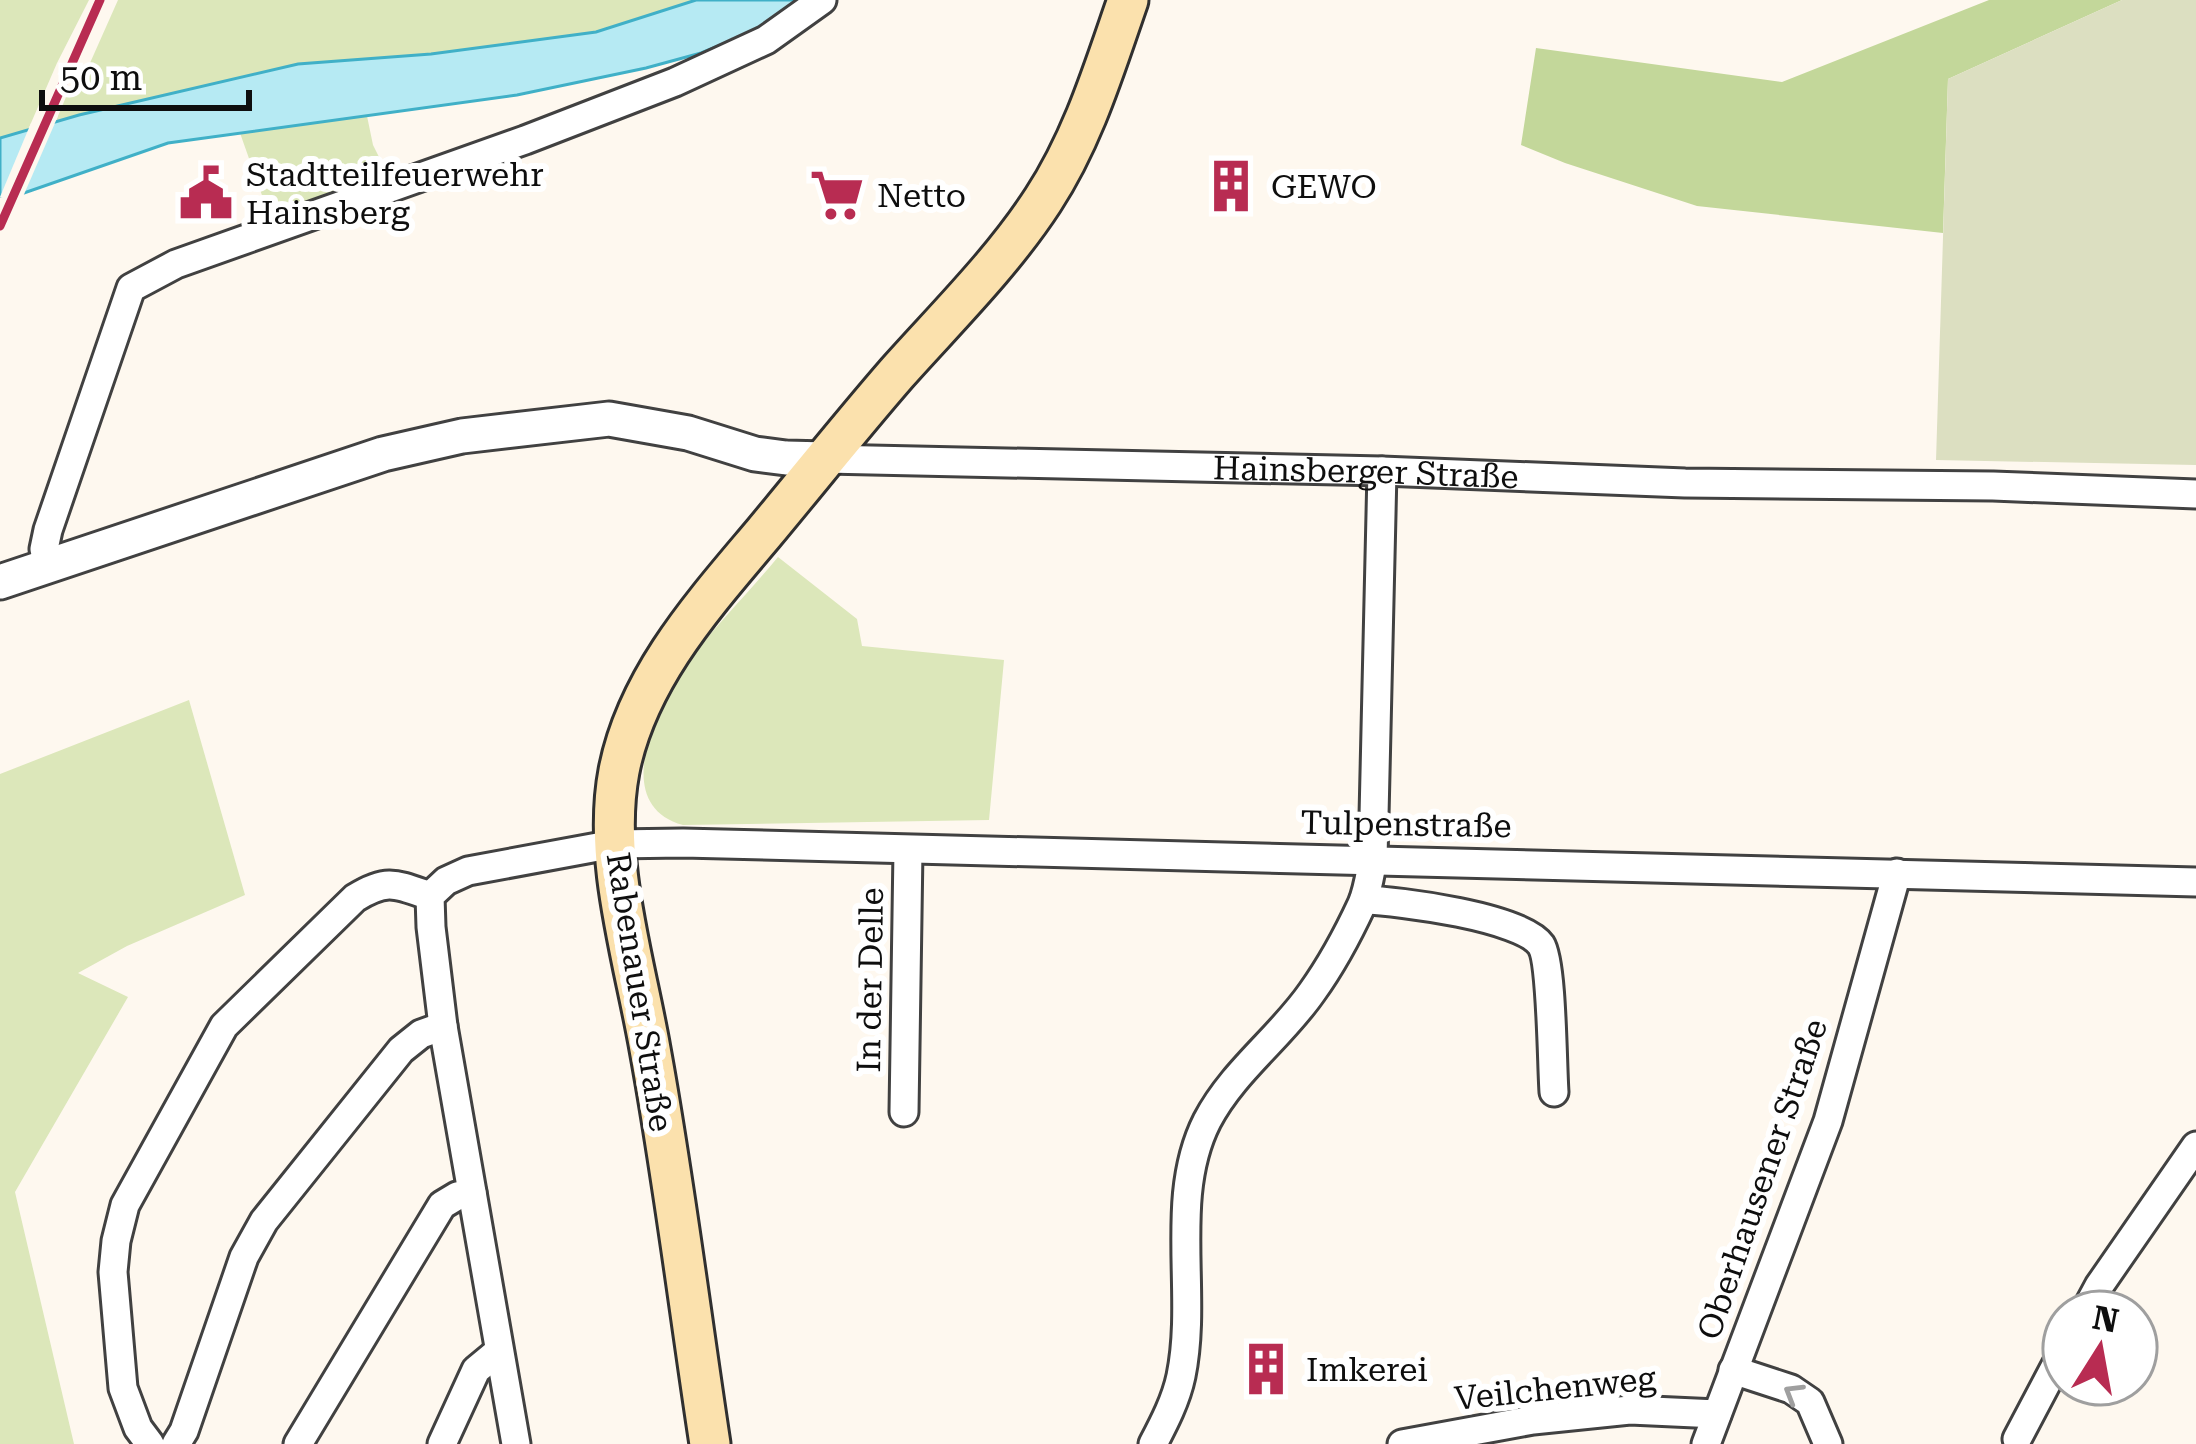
<svg xmlns="http://www.w3.org/2000/svg" width="2196" height="1444" viewBox="0 0 2196 1444" font-family="'Roboto Serif',serif">
<style>
.green{fill:#dce7ba}
.forest{fill:#c3d79a}
.cemetery{fill:#dcdfc1}
.water{fill:#b6eaf3;stroke:#40b0c7;stroke-width:3}
.pier{fill:#fef8ef}
.lines{fill:none;stroke-linecap:round;stroke-linejoin:round}
.minor-casing{stroke:#414141;stroke-width:33}
.tertiary-casing{stroke:#414141;stroke-width:39}
.secondary-casing{stroke:#303030;stroke-width:45}
.minor{stroke:#fff;stroke-width:27}
.tertiary{stroke:#fff;stroke-width:33}
.secondary{stroke:#fbe1ad;stroke-width:39}
.rail{stroke:#b82c52;stroke-width:9}
.oneway{stroke:#9f9f9f}
.labels{text-anchor:middle;dominant-baseline:central;stroke-width:12;stroke-linejoin:round;paint-order:stroke}
.poi-label{font-size:33px;fill:#0e0e0e;stroke:#fff;text-anchor:start}
.street-label{font-size:33px;fill:#0e0e0e;stroke:#fff}
</style>
<rect width="100%" height="100%" fill="#fef8ef"/>
<g class="green">
<polygon points="0,0 89,0 57,63 28,130 0,138"/>
<polygon points="118,0 696,0 596,32 431,54 298,64 79,115 55,123 77,71 86,72"/>
<polygon points="367,116 373,145 389,177 270,218 240,133"/>
<path d="M 778,557 L 857,619 L 862,646 L 1004,660 L 989,820 L 683,825 C 606,804 660,698 691,658 C 718,623 750,591 778,557 Z"/>
<polygon points="189,700 245,895 127,946 78,973 128,997 15,1192 74,1444 0,1444 0,774"/>
</g>
<polygon class="forest" points="1989,0 2122,0 1948,79 1943,233 1697,206 1565,163 1521,145 1536,48 1782,82"/>
<polygon class="cemetery" points="2122,0 2196,0 2196,465 1936,460 1948,79"/>
<polygon class="water" points="696,0 807,0 753,32 701,53 646,68 517,95 168,143 24,193 0,196 0,138 79,115 298,64 431,54 596,32"/>
<polygon class="pier" points="58,116 22,199 10,201 0,197 31,123"/>
<g class="lines">
<defs>
<g id="minor">
<path id="s1" d="M 826,459 L 1382,471 L 1685,483 L 1993,486 L 2196,494"/>
<polyline points="48,567 44,549 48,530 131,288 176,264 525,140 675,82 766,40 822,0"/>
<path d="M 1364,900 C 1399,901 1522,917 1541,945 C 1552,962 1552,1065 1554,1092"/>
<polyline points="904,1112 908,850"/>
<polyline points="2085,1312 2099,1286 2196,1146"/>
<polyline points="1733,1370 1791,1389 1810,1402 1828,1444"/>
<polyline points="2017,1439 2064,1350"/>
<path d="M 150,1444 L 138,1428 L 123,1388 L 113,1272 L 116,1241 L 125,1205 L 224,1026 L 355,898 C 387,878 396,884 430,896"/>
<polyline points="176,1444 184,1431 244,1257 264,1221 401,1050 421,1034 443,1026"/>
<polyline points="298,1444 442,1205 457,1196 472,1193"/>
<polyline points="442,1444 476,1370 499,1351"/>
<polyline points="516,1444 443,1026 431,927 430,896 446,881 468,871 614,844 683,843 2196,882"/>
<path d="M 1153,1444 C 1164,1423 1176,1400 1181,1376 C 1198,1293 1168,1198 1207,1121 C 1233,1071 1281,1037 1312,992 C 1330,967 1349,932 1362,904 C 1368,890 1370,874 1373,859 L 1382,471"/>
<polyline points="1402,1444 1533,1420 1630,1410 1717,1414"/>
<polyline points="1706,1444 1828,1121 1897,873"/>
</g>
<polyline id="tertiary" points="0,582 383,454 462,436 609,419 688,433 755,454 786,458 826,459"/>
<path id="secondary" d="M 710,1444 C 690,1313 674,1180 650,1049 C 635,962 602,860 619,771 C 637,678 704,604 763,534 C 808,480 851,426 897,373 C 947,317 1002,263 1043,200 C 1083,139 1104,69 1128,0"/>
</defs>
<use href="#minor" class="minor-casing"/>
<use href="#tertiary" class="tertiary-casing"/>
<use href="#secondary" class="secondary-casing"/>
<use href="#minor" class="minor"/>
<use href="#tertiary" class="tertiary"/>
<use href="#secondary" class="secondary"/>
<polyline class="rail" points="0,226 100,0"/>
</g>
<defs><path id="oneway-chevron" d="M-2-3.5L2.5 0L-2 3.5" fill="none" stroke-width="1.6" stroke-linecap="round" stroke-linejoin="round" transform="scale(3)"/></defs>
<use class="oneway" href="#oneway-chevron" transform="translate(1793 1393) rotate(-149)"/>
<defs>
<symbol id="building-bare" viewBox="-9 -9 18 18"><path d="M-4-6H4V6H1V3H-1V6H-4ZM-2.5-4.3h1.7v1.8h-1.7ZM.8-4.3h1.7v1.8H.8ZM-2.5-1h1.7V.8h-1.7ZM.8-1h1.7V.8H.8Z" fill="#b82c52" stroke="#fff" stroke-width="2.5" paint-order="stroke"/></symbol>
<symbol id="civic-bare" viewBox="-9 -9 18 18"><path d="M-.6-6.5H3V-4.5H.6V-3L4-1V1h2V6H-6V1h2V-1L-.6-3ZM-1.2 2.5V6h2.4V2.5Z" fill="#b82c52" stroke="#fff" stroke-width="2.5" paint-order="stroke"/></symbol>
<symbol id="supermarket-bare" viewBox="-9 -9 18 18"><path d="M-6-5.5h2.5l.6 2H6L4.5 2H-2.5L-4.4-4H-6ZM-1.5 3.2a1.3 1.3 0 1 0 .1 0ZM3 3.2a1.3 1.3 0 1 0 .1 0Z" fill="#b82c52" stroke="#fff" stroke-width="2.5" paint-order="stroke"/></symbol>
</defs>
<g fill-rule="evenodd">
<use href="#building-bare" x="1193" y="148" width="76" height="76"/>
<use href="#civic-bare" x="168" y="155" width="76" height="76"/>
<use href="#supermarket-bare" x="799" y="157" width="76" height="76"/>
<use href="#building-bare" x="1228" y="1331" width="76" height="76"/>
</g>
<g class="labels">
<g class="poi-label">
<text x="246" y="174">Stadtteilfeuerwehr<tspan x="246" dy="38">Hainsberg</tspan></text>
<text x="1271" y="186">GEWO</text>
<text x="877" y="195">Netto</text>
<text x="1306" y="1369">Imkerei</text>
</g>
<g class="street-label">
<text stroke="none"><textPath href="#s1" startOffset="540">Hainsberger Straße</textPath></text>
<text transform="translate(1406 824) rotate(1)">Tulpenstraße</text>
<text transform="translate(870 980) rotate(-89)">In der Delle</text>
<text transform="translate(640 992) rotate(81)">Rabenauer Straße</text>
<text transform="translate(1762 1179) rotate(-71)">Oberhausener Straße</text>
<text transform="translate(1555 1388) rotate(-6)">Veilchenweg</text>
</g>
</g>
<g transform="translate(2100 1348) rotate(11)"><circle r="57" fill="#ffffff" stroke="#9f9f9f" stroke-width="3"/>
<path d="M0-9L21 45L0 30L-21 45Z" fill="#b82c52"/>
<text y="-18" font-size="33" font-weight="bold" text-anchor="middle" fill="#0e0e0e">N</text>
</g>
<path d="M42 90v18h207v-18" fill="none" stroke="#0e0e0e" stroke-width="6"/>
<text x="60" y="90" font-size="36" fill="#0e0e0e" stroke="#ffffff" stroke-width="9" paint-order="stroke">50 m</text>
</svg>
